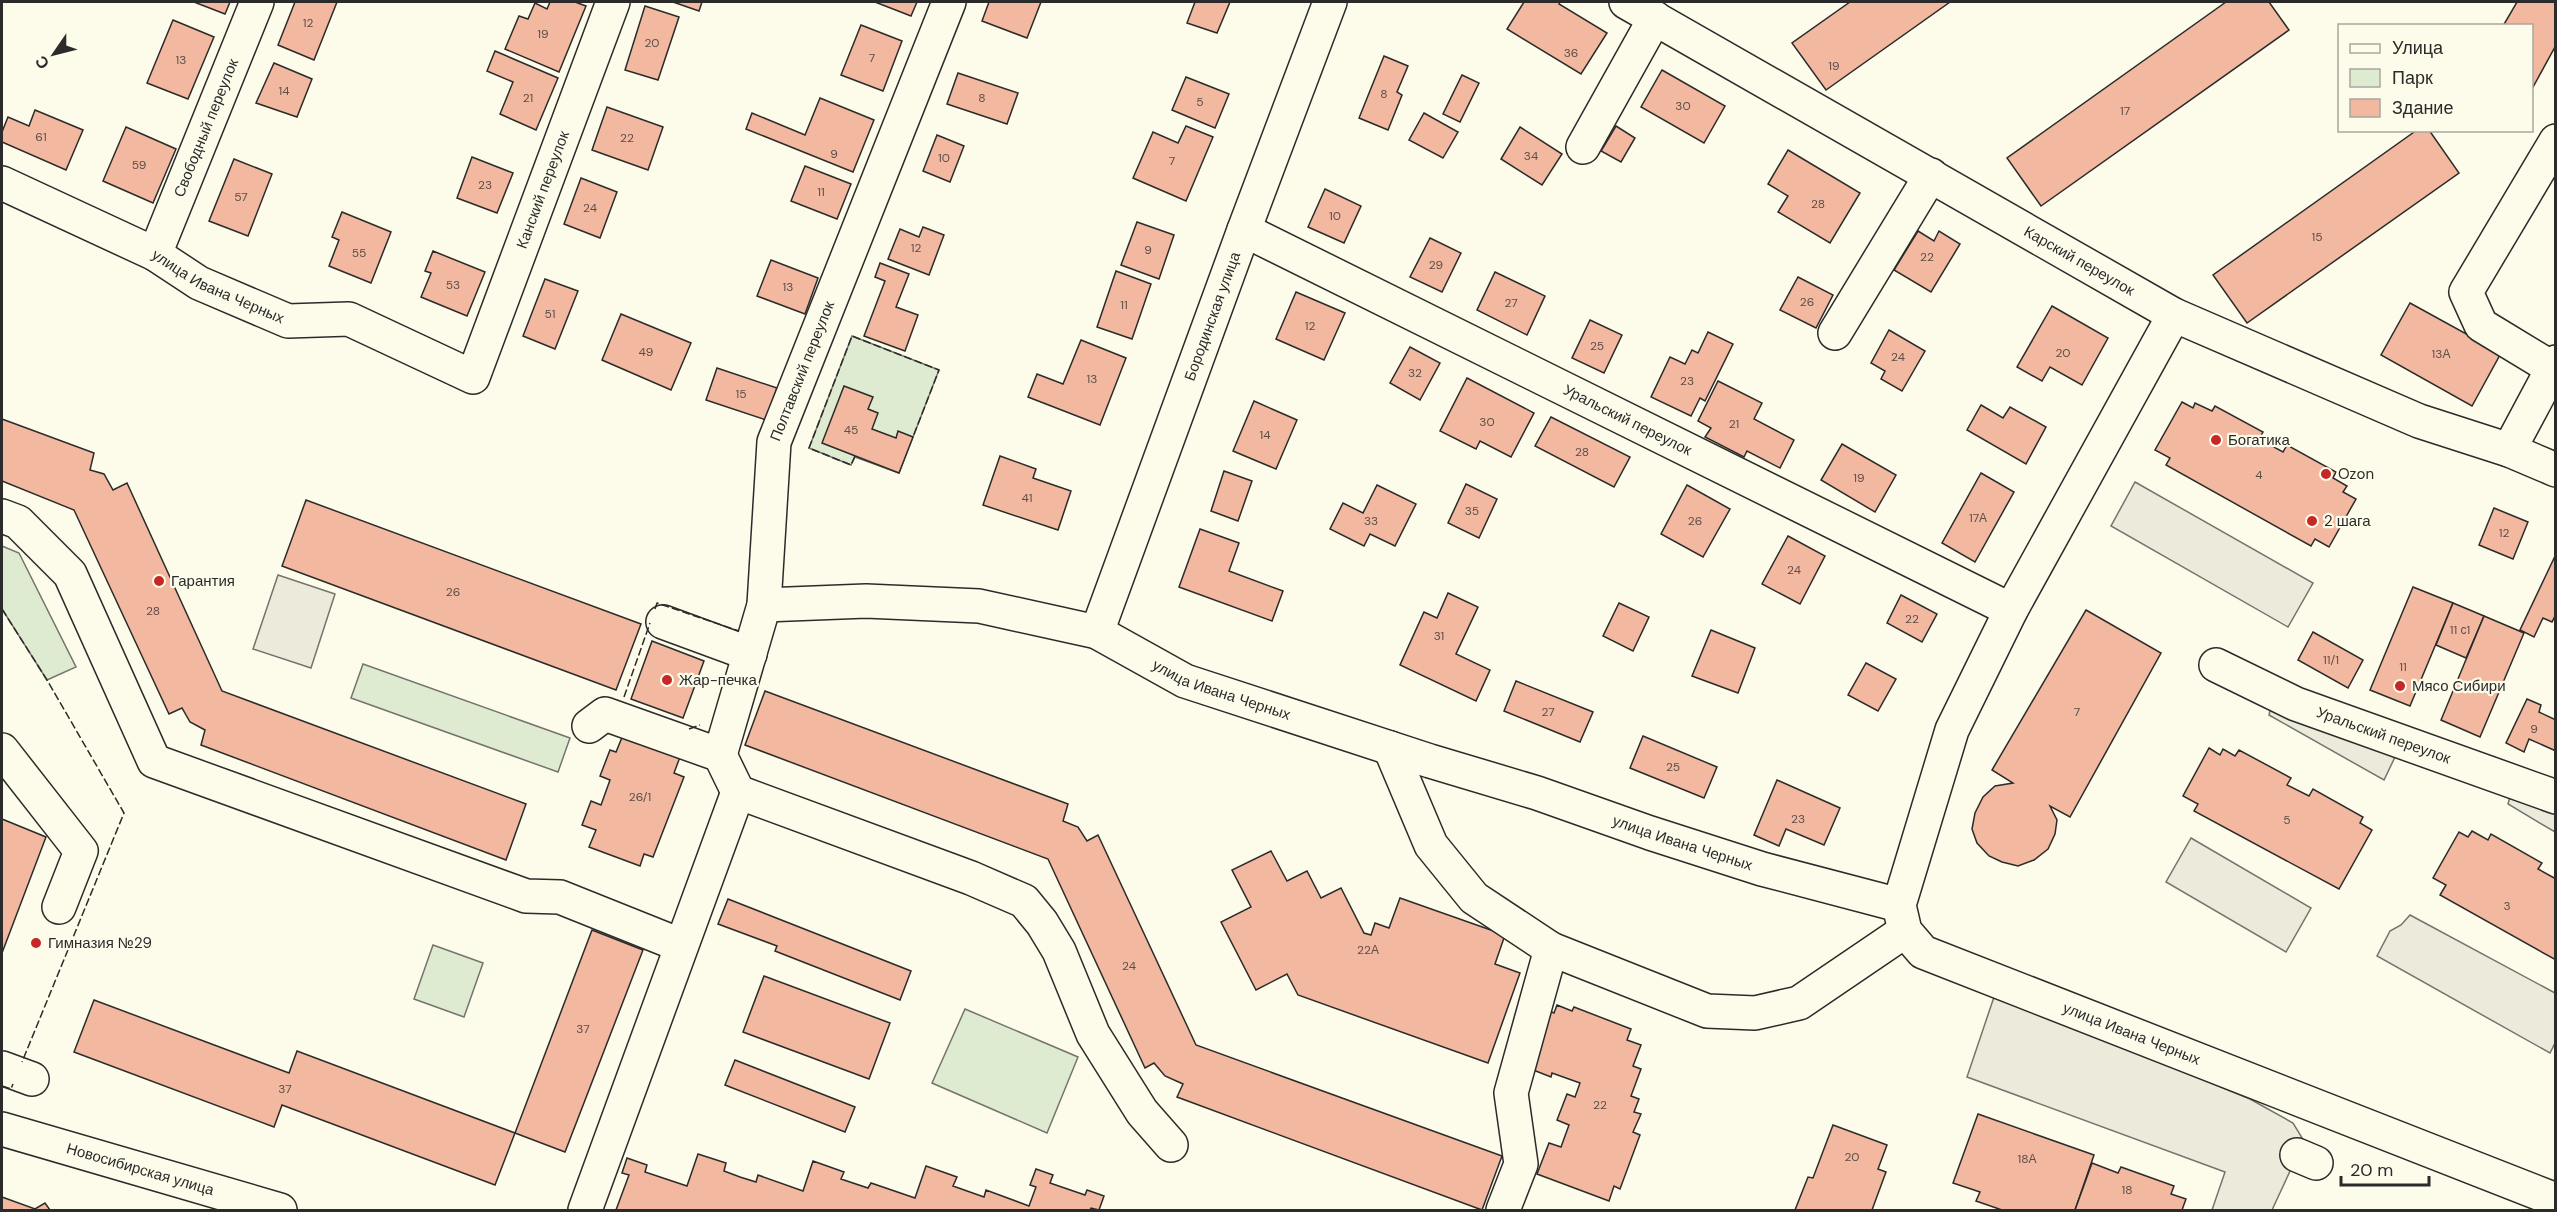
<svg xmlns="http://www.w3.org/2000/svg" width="2557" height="1212" viewBox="0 0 2557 1212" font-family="'DM Sans',sans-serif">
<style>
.green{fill:#deebd1;stroke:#74746e;stroke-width:1.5}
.parking{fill:#eceadb;stroke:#74746e;stroke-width:1.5}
.building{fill:#f2b8a0;stroke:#2b2b2b;stroke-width:1.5}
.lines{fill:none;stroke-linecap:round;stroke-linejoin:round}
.minor-casing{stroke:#2b2b2b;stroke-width:36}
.minor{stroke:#fdfbea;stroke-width:33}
.fence{stroke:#2b2b2b;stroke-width:1.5;stroke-dasharray:8 3;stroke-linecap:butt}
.poi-dot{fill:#c62828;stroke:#fdfbea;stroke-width:2}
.labels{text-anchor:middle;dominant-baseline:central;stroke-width:4.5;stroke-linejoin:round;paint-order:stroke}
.number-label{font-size:12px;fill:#5d4e48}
.street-label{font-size:15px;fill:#2b2b2b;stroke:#fdfbea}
.poi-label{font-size:15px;fill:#2b2b2b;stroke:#fdfbea;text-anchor:start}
</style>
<rect width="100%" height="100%" fill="#fdfbea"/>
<g class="green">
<polygon points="852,336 939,370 899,473 855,457 851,465 809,448"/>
<polygon points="2,546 19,553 76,667 47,680 2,609"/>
<polygon points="363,664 570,738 558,772 351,698"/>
<polygon points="433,945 483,963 464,1017 414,999"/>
<polygon points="965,1009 1078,1057 1047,1133 932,1083"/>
</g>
<g class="parking">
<polygon points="2135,482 2313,583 2288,627 2111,526"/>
<polygon points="278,575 335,594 311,668 253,649"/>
<polygon points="2271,706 2396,755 2384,780 2269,715"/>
<polygon points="2511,793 2555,812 2555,832 2508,804"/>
<polygon points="2191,838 2311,908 2286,952 2166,882"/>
<polygon points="2410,915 2555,993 2555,1043 2550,1053 2377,956 2390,931 2401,925"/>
<polygon points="1995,994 2250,1099 2293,1123 2304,1141 2272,1210 2212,1210 2225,1172 1967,1077"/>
</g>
<g class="building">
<polygon points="194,2 230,2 225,14"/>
<polygon points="295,2 337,2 314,60 278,45"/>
<polygon points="550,2 575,2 586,6 559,72 505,49 519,16 528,19 535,3 547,9"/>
<polygon points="673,2 702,2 699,11"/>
<polygon points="875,2 917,2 911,16"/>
<polygon points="989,2 1041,2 1027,38 982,21"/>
<polygon points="1195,2 1230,2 1217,33 1187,23"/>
<polygon points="1524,2 1560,2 1559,4 1607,33 1581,74 1507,29"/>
<polygon points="1850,2 1950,2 1826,90 1792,43"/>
<polygon points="2226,2 2269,2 2289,30 2041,206 2007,158"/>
<polygon points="2517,2 2556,2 2556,45 2532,89 2532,26 2503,26"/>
<polygon points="645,6 679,17 658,80 625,70"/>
<polygon points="173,20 214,37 188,99 147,83"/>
<polygon points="861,25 902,41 883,91 841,75"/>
<polygon points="495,51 558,78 536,130 500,114 513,82 487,71"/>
<polygon points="1384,56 1408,66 1397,92 1402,95 1388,130 1359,118"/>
<polygon points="274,63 312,79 297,117 256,103"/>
<polygon points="1662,70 1725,106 1704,143 1641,107"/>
<polygon points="958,73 1018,93 1007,124 947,104"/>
<polygon points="1462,75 1479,83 1460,122 1443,114"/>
<polygon points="1186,77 1229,94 1215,128 1172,110"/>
<polygon points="820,98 874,120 853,172 746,129 752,113 805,135"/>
<polygon points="607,107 663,127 648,170 592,150"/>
<polygon points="35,110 83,130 66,170 2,142 2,132 8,117 29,126"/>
<polygon points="1424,113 1458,132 1443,158 1409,140"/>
<polygon points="1186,126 1213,137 1186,201 1133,178 1153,132 1178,143"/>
<polygon points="1616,126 1635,138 1621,162 1601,151"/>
<polygon points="126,127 176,149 153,203 103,181"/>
<polygon points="1520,127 1562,154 1542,185 1501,159"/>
<polygon points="2417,130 2429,130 2459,173 2247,323 2213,275"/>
<polygon points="937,135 964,146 950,182 923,171"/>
<polygon points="1788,150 1860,193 1830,243 1778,212 1788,196 1768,184"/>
<polygon points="472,157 513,173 497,213 457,198"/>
<polygon points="234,159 272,174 248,236 209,221"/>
<polygon points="805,166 851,184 837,219 791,201"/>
<polygon points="581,178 617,192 600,238 564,224"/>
<polygon points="1325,189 1361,206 1344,243 1308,227"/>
<polygon points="342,212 391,232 371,283 329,266 339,240 332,237"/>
<polygon points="1137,222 1174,235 1159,279 1121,265"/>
<polygon points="923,227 944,235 929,275 888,259 900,229 919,237"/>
<polygon points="1918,231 1934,241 1939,231 1960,244 1931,292 1894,270"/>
<polygon points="1430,238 1461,253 1442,292 1410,277"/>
<polygon points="433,251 485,272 467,316 421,297 431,273 425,271"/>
<polygon points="771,260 818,278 805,314 757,296"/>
<polygon points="880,263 909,274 896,307 918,315 905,351 864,336 885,281 875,277"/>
<polygon points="1116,271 1151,284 1132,339 1097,327"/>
<polygon points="1495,272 1545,296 1527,335 1477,310"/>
<polygon points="1798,277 1833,295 1816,328 1780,310"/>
<polygon points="545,279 578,291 555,349 523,336"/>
<polygon points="1296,292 1345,313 1324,360 1276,339"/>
<polygon points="2410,303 2501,353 2472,406 2381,355"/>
<polygon points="2052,306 2108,338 2082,385 2050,367 2042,381 2017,367"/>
<polygon points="621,314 691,343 671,390 602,360"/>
<polygon points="1590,320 1622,335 1604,373 1572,358"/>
<polygon points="1889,330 1925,351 1902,391 1881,379 1885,371 1871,363"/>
<polygon points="1708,332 1733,344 1705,401 1700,398 1691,416 1651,397 1670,357 1685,364 1692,350 1698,353"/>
<polygon points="1081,340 1126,358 1100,425 1028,397 1037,374 1063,384"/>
<polygon points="1410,347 1440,363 1420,400 1390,383"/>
<polygon points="717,368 777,388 766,420 706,400"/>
<polygon points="1467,378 1534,413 1511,457 1480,441 1476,449 1440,431"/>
<polygon points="1718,381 1762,403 1754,419 1794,440 1780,468 1747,451 1744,457 1705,437 1711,428 1698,421"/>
<polygon points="844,386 873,397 868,409 878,413 872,429 896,438 898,431 913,437 899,473 822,443"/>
<polygon points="1254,401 1297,420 1276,469 1233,451"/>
<polygon points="2182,402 2193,408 2195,403 2212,411 2215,406 2263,432 2259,439 2283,452 2287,445 2336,472 2333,478 2347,486 2343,492 2356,499 2329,547 2315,539 2311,546 2166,465 2170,458 2155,450"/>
<polygon points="1981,405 2003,418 2010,407 2046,427 2026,464 1967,430"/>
<polygon points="1551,417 1630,457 1614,487 1535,446"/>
<polygon points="2,419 94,453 90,470 104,474 113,490 127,483 222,691 526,804 506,860 201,745 205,730 190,722 182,708 169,714 74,510 2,481"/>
<polygon points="1842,444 1896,475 1875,512 1821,480"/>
<polygon points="1000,456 1036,469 1033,478 1071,491 1058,530 983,505"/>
<polygon points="1224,471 1252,481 1238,521 1211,511"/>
<polygon points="1981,473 2014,492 1975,562 1942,543"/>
<polygon points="1466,484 1497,499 1479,538 1448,523"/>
<polygon points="1377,485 1416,504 1395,546 1370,534 1364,546 1330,529 1343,503 1363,513"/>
<polygon points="1687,485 1730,509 1703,557 1661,534"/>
<polygon points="306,500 641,624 616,690 282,566"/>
<polygon points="2494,508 2528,522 2513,559 2479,545"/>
<polygon points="1200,529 1239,543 1229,571 1283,591 1272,621 1179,587"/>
<polygon points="1788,536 1825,556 1800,604 1762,584"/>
<polygon points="2556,554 2556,614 2552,622 2543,618 2534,637 2520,630"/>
<polygon points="2413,587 2453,603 2410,706 2370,690"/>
<polygon points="1448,593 1478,607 1456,654 1490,670 1476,701 1400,665 1424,612 1437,618"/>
<polygon points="1901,595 1937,614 1922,642 1887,623"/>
<polygon points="1619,603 1649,617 1633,651 1603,636"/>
<polygon points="2453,603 2484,616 2466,658 2436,645"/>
<polygon points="2086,610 2161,653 2070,817 2050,806 2057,820 2055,834 2048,849 2034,860 2018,866 2002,862 1989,856 1977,843 1972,829 1975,813 1983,797 1995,786 2013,783 1992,770"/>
<polygon points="2484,616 2524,633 2480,737 2441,720"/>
<polygon points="1711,630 1755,648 1738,693 1692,676"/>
<polygon points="2313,632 2363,660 2348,688 2298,660"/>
<polygon points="652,641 704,661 683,718 631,699"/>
<polygon points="1866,663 1896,679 1878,711 1848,695"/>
<polygon points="1516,681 1593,712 1580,742 1504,711"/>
<polygon points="765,691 1068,804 1063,821 1078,827 1087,841 1098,835 1196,1045 1502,1156 1482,1210 1177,1097 1183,1084 1165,1076 1154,1063 1145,1068 1048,859 745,745"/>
<polygon points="2527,699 2541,705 2539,712 2556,720 2556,751 2529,739 2524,752 2506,743"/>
<polygon points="623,735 680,757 674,773 684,777 653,857 644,854 640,866 589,847 596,830 582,825 591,801 601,805 610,780 600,776 610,750 616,752"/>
<polygon points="1643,736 1717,767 1704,798 1630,768"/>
<polygon points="2209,748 2220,755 2223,749 2235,756 2239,750 2291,778 2287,785 2309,796 2313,789 2363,817 2360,823 2372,830 2339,889 2194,811 2198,804 2183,796"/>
<polygon points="1777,780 1840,808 1824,845 1786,829 1779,846 1754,835"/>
<polygon points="2,819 46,837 2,953"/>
<polygon points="2472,831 2488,840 2491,834 2542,863 2538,869 2556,879 2556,960 2440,895 2446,885 2433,878 2459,832 2468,837"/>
<polygon points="1271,851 1287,881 1307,871 1321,898 1341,888 1364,933 1371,935 1375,923 1389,928 1400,898 1505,935 1495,964 1520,973 1488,1063 1298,995 1287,974 1256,990 1221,922 1251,907 1232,870"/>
<polygon points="728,899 911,971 900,1000 775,951 777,946 718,924"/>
<polygon points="592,930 643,950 565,1152 515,1133"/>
<polygon points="764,976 890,1023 869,1079 743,1032"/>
<polygon points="94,1000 289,1073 297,1051 515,1133 495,1185 282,1105 274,1127 74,1052"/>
<polygon points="1557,1005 1572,1011 1574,1007 1631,1029 1627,1040 1641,1045 1633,1066 1641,1069 1631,1096 1639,1099 1634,1112 1641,1114 1633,1132 1640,1135 1620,1189 1614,1186 1609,1201 1537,1174 1549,1143 1561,1147 1569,1125 1557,1120 1567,1094 1575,1097 1580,1083 1552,1073 1551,1077 1523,1066 1544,1009 1554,1013"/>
<polygon points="735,1060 855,1107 845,1132 725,1085"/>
<polygon points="1978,1114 2094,1155 2075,1210 2002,1210 1976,1201 1980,1192 1953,1183"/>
<polygon points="1833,1125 1887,1145 1878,1169 1886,1172 1872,1210 1795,1210 1808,1177 1813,1178"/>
<polygon points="698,1154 726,1163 724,1171 740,1177 756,1182 758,1175 803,1191 813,1161 844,1172 841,1179 868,1188 871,1183 915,1198 926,1166 957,1177 953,1186 984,1197 986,1190 1029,1206 1036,1187 1030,1185 1036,1169 1053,1175 1050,1183 1085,1195 1087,1190 1104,1196 1099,1210 1091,1208 1090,1210 616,1210 629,1175 622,1173 627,1158 647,1165 645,1172 687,1186"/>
<polygon points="2092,1163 2118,1173 2121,1167 2174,1186 2171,1194 2186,1199 2182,1210 2075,1210"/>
<polygon points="2,1197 35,1209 45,1203 50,1210 2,1210"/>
</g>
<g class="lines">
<defs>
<g id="minor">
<path id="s1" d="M 1626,2 L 2174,315 L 2419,421 L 2509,450 L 2556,470"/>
<polyline points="1583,147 1655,18"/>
<path id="s2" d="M 2,183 L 155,254 L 199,283 L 288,321 L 349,319 L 473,377 L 613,2"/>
<path id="s3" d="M 1244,230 L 2011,610"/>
<path id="s4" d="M 155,254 L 257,2"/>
<path id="s5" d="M 2174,315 L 2011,610 L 1952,730 L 1899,905 L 1905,931 L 1923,952 L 2556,1200"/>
<polyline points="1835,333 1931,175"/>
<polyline points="2552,368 2481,325 2466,292 2556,141"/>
<polyline points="2509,450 2556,362"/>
<polyline points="2,516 18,522 70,574 154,761 526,896 560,897 680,945"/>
<path id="s6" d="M 764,605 L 866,601 L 979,606 L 1097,632 L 1185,681 L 1430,761 L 1537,793 L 1650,833 L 1762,869 L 1899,905"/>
<polyline points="663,622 750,654"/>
<path id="s7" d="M 1097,632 L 1244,230 L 1330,2"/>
<path id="s8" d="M 2216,665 L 2296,704 L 2556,797"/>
<polyline points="589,726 605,714 720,755 738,792 971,878 1024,901 1042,923 1059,951 1093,1034 1142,1112 1171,1145"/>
<polyline points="1390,748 1431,845 1474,898 1551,949 1511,1093 1521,1164 1503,1210"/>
<polyline points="2,750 81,851 59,907"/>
<path id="s9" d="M 720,755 L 764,605 L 774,442 L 949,2"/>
<polyline points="1551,949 1707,1011 1755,1013 1799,1003 1905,931"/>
<polyline points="2,1068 32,1079"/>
<path id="s10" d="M 2,1129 L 280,1210"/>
<polyline points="2297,1155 2316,1163"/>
<polyline points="585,1210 738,792"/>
</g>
</defs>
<use href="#minor" class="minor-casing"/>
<use href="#minor" class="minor"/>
<g class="fence">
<polyline points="855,456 851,465 809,448 852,336 939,370 913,437"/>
<polyline points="2,609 47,680 124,813 22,1062"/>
<polyline points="655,609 657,603 739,631"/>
<polyline points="624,697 650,623"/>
<polyline points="689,729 700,725"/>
<polyline points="2,1086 11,1089 13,1084"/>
</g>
</g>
<g class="poi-dot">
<circle cx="2216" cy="440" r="6"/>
<circle cx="2326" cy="474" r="6"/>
<circle cx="2312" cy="521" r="6"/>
<circle cx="159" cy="581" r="6"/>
<circle cx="667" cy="680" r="6"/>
<circle cx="2400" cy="686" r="6"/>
<circle cx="36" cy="943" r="6"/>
</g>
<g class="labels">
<g class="number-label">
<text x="308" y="23">12</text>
<text x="543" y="34">19</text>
<text x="652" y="43">20</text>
<text x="1571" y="53">36</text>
<text x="872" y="58">7</text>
<text x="181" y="60">13</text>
<text x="1834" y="66">19</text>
<text x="284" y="91">14</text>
<text x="1384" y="94">8</text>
<text x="528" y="98">21</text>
<text x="982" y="98">8</text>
<text x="1200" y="102">5</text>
<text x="1683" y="106">30</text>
<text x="2125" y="111">17</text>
<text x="41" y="137">61</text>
<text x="627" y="138">22</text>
<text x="834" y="154">9</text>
<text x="1531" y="156">34</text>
<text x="944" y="158">10</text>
<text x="1172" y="161">7</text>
<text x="139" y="165">59</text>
<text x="485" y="185">23</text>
<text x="821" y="192">11</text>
<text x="241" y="197">57</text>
<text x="1818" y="204">28</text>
<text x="590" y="208">24</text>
<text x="1335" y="216">10</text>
<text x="2317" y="237">15</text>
<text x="916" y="248">12</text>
<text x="1148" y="250">9</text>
<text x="359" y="253">55</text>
<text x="1927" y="257">22</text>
<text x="1436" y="265">29</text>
<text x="453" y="285">53</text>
<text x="788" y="287">13</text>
<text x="1807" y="302">26</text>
<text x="1511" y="303">27</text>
<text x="1124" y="305">11</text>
<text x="550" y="314">51</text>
<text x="1310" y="326">12</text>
<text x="1597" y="346">25</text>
<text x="646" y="352">49</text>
<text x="2063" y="353">20</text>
<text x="2441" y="354">13А</text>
<text x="1898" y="357">24</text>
<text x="1415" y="373">32</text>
<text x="1092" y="379">13</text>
<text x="1687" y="381">23</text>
<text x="741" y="394">15</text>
<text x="1487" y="422">30</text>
<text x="1734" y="424">21</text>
<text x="851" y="430">45</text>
<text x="1265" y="435">14</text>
<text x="1582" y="452">28</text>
<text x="2259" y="475">4</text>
<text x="1859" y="478">19</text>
<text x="1027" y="498">41</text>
<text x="1472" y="511">35</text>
<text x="1978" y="518">17А</text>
<text x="1371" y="521">33</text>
<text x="1695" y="521">26</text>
<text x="2504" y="533">12</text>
<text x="1794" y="570">24</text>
<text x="453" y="592">26</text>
<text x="153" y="611">28</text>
<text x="1912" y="619">22</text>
<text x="2460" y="630">11 с1</text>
<text x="1439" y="636">31</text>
<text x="2331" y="660">11/1</text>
<text x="2403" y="667">11</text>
<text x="1548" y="712">27</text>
<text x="2077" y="712">7</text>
<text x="2534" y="729">9</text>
<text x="1673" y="767">25</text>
<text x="640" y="797">26/1</text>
<text x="1798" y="819">23</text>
<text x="2287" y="820">5</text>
<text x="2507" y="906">3</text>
<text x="1368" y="950">22А</text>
<text x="1129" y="966">24</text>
<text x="583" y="1029">37</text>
<text x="285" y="1089">37</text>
<text x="1600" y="1105">22</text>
<text x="1852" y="1157">20</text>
<text x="2027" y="1159">18А</text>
<text x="2127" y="1190">18</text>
</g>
<g class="street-label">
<text stroke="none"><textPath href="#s4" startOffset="136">Свободный переулок</textPath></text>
<text stroke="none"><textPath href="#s2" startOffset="716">Канский переулок</textPath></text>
<text stroke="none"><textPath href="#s1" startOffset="522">Карский переулок</textPath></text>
<text stroke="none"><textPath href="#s2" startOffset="240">улица Ивана Черных</textPath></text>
<text stroke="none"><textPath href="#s7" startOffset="336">Бородинская улица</textPath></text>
<text stroke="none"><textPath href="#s9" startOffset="396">Полтавский переулок</textPath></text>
<text stroke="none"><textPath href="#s3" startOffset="428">Уральский переулок</textPath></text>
<text stroke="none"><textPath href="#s6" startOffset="474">улица Ивана Черных</textPath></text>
<text stroke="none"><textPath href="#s8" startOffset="182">Уральский переулок</textPath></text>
<text stroke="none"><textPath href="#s6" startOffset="960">улица Ивана Черных</textPath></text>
<text stroke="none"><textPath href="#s5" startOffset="932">улица Ивана Черных</textPath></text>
<text stroke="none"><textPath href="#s10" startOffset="144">Новосибирская улица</textPath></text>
</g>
<g class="poi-label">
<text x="2228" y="440">Богатика</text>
<text x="2338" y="474">Ozon</text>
<text x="2324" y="521">2 шага</text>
<text x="171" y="581">Гарантия</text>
<text x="679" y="680">Жар-печка</text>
<text x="2412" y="686">Мясо Сибири</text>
<text x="48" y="943">Гимназия №29</text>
</g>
</g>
<rect width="2557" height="1212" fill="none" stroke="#2b2b2b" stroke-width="6"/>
<rect x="2338" y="24" width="195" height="108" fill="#fdfbea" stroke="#a9a89e" stroke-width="1.5"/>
<rect x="2350" y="44" width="30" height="9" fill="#fdfbea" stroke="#a9a89e" stroke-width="1.5"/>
<text x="2392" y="54" font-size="18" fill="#2b2b2b">Улица</text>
<rect x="2350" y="69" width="30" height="18" fill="#deebd1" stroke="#a9a89e" stroke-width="1.5"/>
<text x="2392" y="84" font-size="18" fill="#2b2b2b">Парк</text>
<rect x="2350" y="99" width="30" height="18" fill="#f2b8a0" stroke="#a9a89e" stroke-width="1.5"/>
<text x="2392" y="114" font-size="18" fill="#2b2b2b">Здание</text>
<g transform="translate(54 54) rotate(235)" stroke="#fdfbea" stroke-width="4.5" paint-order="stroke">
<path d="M0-4.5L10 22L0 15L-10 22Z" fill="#2b2b2b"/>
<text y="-9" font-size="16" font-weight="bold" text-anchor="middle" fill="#2b2b2b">С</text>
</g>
<path d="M2341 1176v9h88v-9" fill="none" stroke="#2b2b2b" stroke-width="3"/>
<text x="2350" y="1176" font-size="18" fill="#2b2b2b" stroke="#fdfbea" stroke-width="4.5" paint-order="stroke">20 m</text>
</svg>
